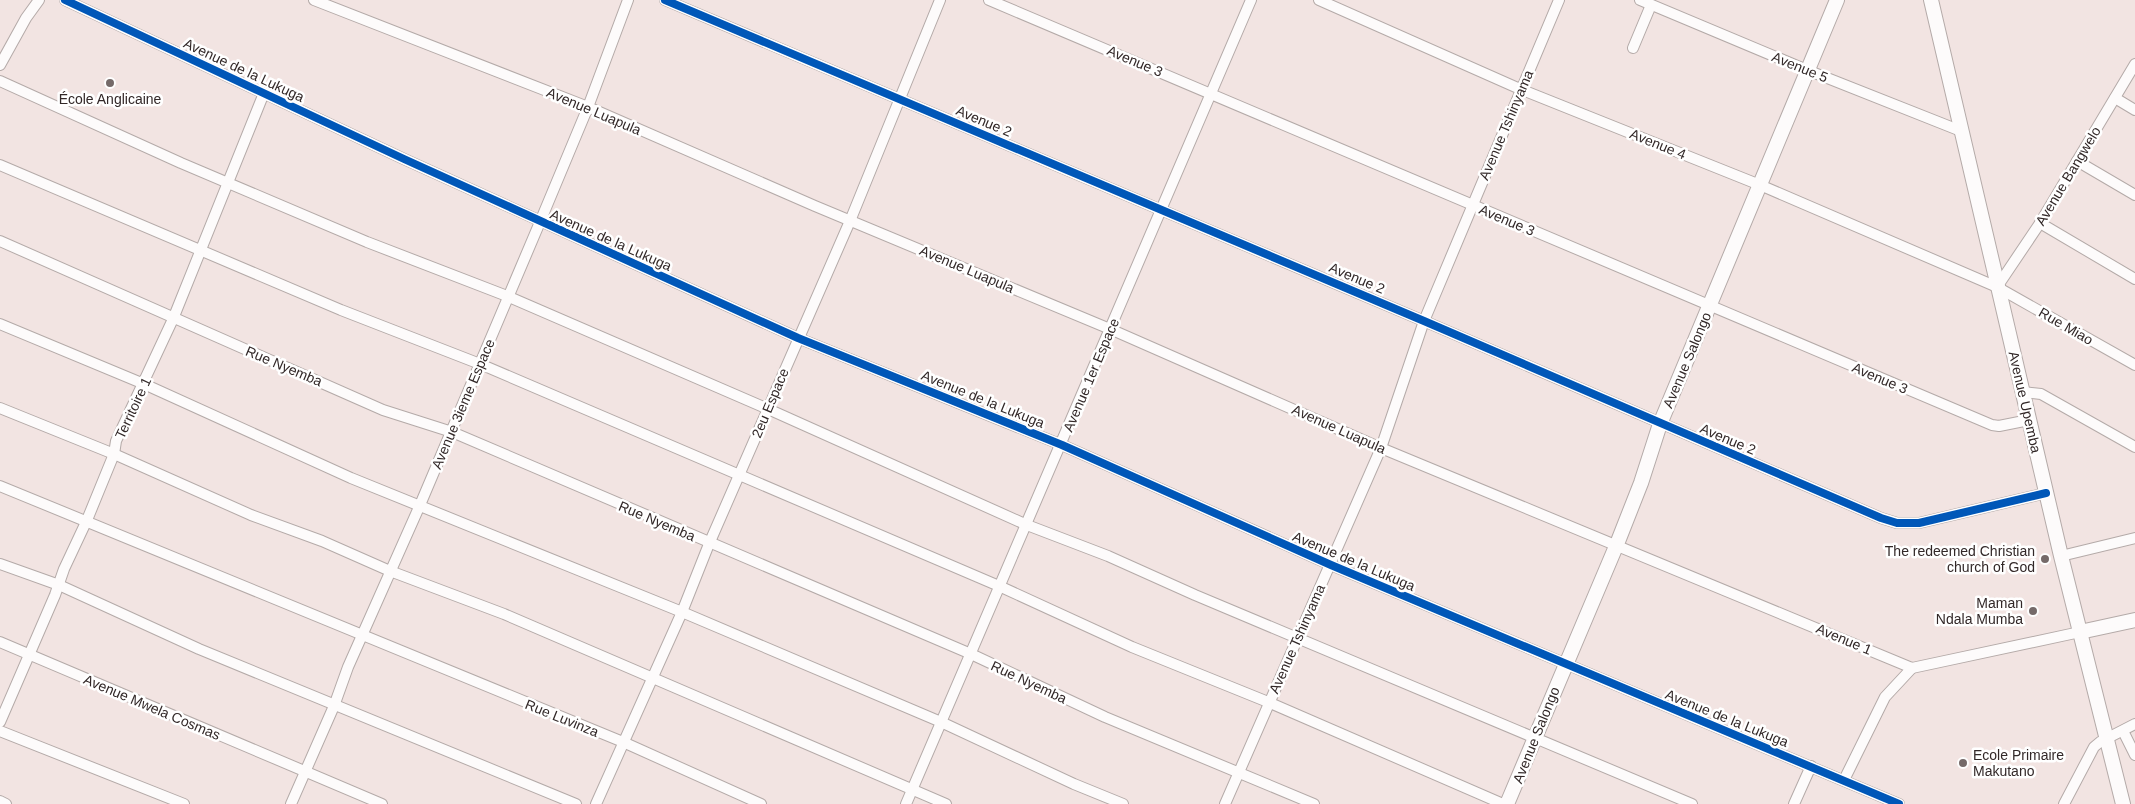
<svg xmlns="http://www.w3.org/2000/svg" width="2135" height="804" viewBox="0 0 2135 804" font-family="Helvetica,sans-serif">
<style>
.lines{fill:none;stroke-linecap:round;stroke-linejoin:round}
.street-casing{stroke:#b4aaa8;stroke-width:12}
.secondary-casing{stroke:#b4aaa8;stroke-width:16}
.street{stroke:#fdfbfb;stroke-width:10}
.secondary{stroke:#fdfbfb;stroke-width:14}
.cycleway-casing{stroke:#fff;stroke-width:11}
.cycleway{stroke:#0057b8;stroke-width:8}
.poi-dot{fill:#756a69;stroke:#fff;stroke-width:2}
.labels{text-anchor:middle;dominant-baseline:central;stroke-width:5;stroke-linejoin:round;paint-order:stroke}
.street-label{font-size:14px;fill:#322828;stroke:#fff}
.poi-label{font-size:14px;fill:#322828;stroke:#fff;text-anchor:end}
</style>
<rect width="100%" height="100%" fill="#f2e4e2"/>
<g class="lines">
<defs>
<g id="street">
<polyline points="65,0 404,159 798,338 1062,445 1331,565 1899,804"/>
<polyline points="314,0 588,107 815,206 1110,329 1381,448 1912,668 2080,632"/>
<polyline points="665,0 1424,321 1881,518 1897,523 1919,523 2046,493"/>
<polyline points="989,0 1992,425 1999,426 2029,420"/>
<polyline points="1319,0 1520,89 1760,185 1997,287 2135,365"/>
<polyline points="1640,0 1807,70 1961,131"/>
<polyline points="1633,48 1651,5"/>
<polyline points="0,65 26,18 39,0"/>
<polyline points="0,81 181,163 367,242 507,296 768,409 1027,525 1108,556 1195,595 1692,804"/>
<polyline points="2115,98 2135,110"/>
<polyline points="2077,161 2135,195"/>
<polyline points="0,165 341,310 480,364 999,586 1132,647 1268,702 1503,804"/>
<polyline points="2040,223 2135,279"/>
<polyline points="0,241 383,410 452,432 971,654 1105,717 1314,804"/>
<polyline points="1997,287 2040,223 2135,64"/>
<polyline points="0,324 144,384 351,478 682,612 941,722 1074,784 1123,804"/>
<polyline points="2023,392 2041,394 2135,447"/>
<polyline points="0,408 114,454 251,515 322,541 390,571 504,614 946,804"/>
<polyline points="0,486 623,742 761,804"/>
<polyline points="2061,556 2135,538"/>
<polyline points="0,564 59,585 199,649 576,804"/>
<polyline points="0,642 382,804"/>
<polyline points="0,722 55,595 64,569 87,520 114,454 116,441 173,319 264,93"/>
<polyline points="0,731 184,804"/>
<polyline points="2123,731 2135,755"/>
<polyline points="1844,780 1885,697 1912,668"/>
<polyline points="0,801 6,804"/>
<polyline points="291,804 334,706 348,667 420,505 540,222 588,107 628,0"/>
<polyline points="596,804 682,612 709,544 850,221 940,0"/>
<polyline points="906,804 1251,0"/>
<polyline points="1225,804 1381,448 1424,321 1559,0"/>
<polyline points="1794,804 1811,766"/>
<polyline points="2064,804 2094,747 2100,742 2135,724"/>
</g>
<g id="secondary">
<polyline points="1931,0 2061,556 2123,804"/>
<polyline points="2080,632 2135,620"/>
<polyline points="1507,804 1617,544 1641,483 1660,424 1837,0"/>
</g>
</defs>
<use href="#street" class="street-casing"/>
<use href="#secondary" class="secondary-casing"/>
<use href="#street" class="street"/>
<use href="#secondary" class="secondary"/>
<defs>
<g id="cycleway">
<polyline points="65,0 404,159 798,338 1062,445 1331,565 1899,804"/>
<polyline points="665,0 1424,321 1881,518 1897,523 1919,523 2046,493"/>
</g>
</defs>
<use href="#cycleway" class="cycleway-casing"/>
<use href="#cycleway" class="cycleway"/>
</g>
<g class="poi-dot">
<circle cx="110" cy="83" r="5"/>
<circle cx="2045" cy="559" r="5"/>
<circle cx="2033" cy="611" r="5"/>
<circle cx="1963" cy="763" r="5"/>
</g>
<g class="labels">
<g class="street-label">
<text transform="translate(1135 61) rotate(23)">Avenue 3</text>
<text transform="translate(1800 67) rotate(22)">Avenue 5</text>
<text transform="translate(244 70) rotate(25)">Avenue de la Lukuga</text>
<text transform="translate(594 111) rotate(23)">Avenue Luapula</text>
<text transform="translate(984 121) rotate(23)">Avenue 2</text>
<text transform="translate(1506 125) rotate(-67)">Avenue Tshinyama</text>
<text transform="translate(1658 144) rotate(22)">Avenue 4</text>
<text transform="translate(2068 176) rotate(-59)">Avenue Bangwelo</text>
<text transform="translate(1507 220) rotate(23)">Avenue 3</text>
<text transform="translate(611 240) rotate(24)">Avenue de la Lukuga</text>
<text transform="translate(967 269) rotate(23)">Avenue Luapula</text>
<text transform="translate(1357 278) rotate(23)">Avenue 2</text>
<text transform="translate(2066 326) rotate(30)">Rue Miao</text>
<text transform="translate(1687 360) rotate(-67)">Avenue Salongo</text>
<text transform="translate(284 366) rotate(23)">Rue Nyemba</text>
<text transform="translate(1091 375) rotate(-67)">Avenue 1er Espace</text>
<text transform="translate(1880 378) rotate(23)">Avenue 3</text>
<text transform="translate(983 399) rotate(22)">Avenue de la Lukuga</text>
<text transform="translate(2025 402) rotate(77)">Avenue Upemba</text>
<text transform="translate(770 403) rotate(-67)">2eu Espace</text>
<text transform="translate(463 404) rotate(-67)">Avenue 3ieme Espace</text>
<text transform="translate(133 408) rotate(-65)">Territoire 1</text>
<text transform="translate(1339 429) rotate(24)">Avenue Luapula</text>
<text transform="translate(1728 439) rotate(23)">Avenue 2</text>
<text transform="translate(657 521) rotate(23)">Rue Nyemba</text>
<text transform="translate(1354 561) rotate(23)">Avenue de la Lukuga</text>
<text transform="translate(1297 639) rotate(-66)">Avenue Tshinyama</text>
<text transform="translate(1844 639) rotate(23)">Avenue 1</text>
<text transform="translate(1029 682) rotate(25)">Rue Nyemba</text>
<text transform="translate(152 707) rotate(23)">Avenue Mwela Cosmas</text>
<text transform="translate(562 718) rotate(22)">Rue Luvinza</text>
<text transform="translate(1727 718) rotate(22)">Avenue de la Lukuga</text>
<text transform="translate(1536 735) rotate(-68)">Avenue Salongo</text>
</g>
<g class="poi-label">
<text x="110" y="99" text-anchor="middle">École Anglicaine</text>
<text x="2035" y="551">The redeemed Christian<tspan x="2035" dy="16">church of God</tspan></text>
<text x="2023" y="603">Maman<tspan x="2023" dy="16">Ndala Mumba</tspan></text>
<text x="1973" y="755" text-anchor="start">Ecole Primaire<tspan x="1973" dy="16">Makutano</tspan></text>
</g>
</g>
</svg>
